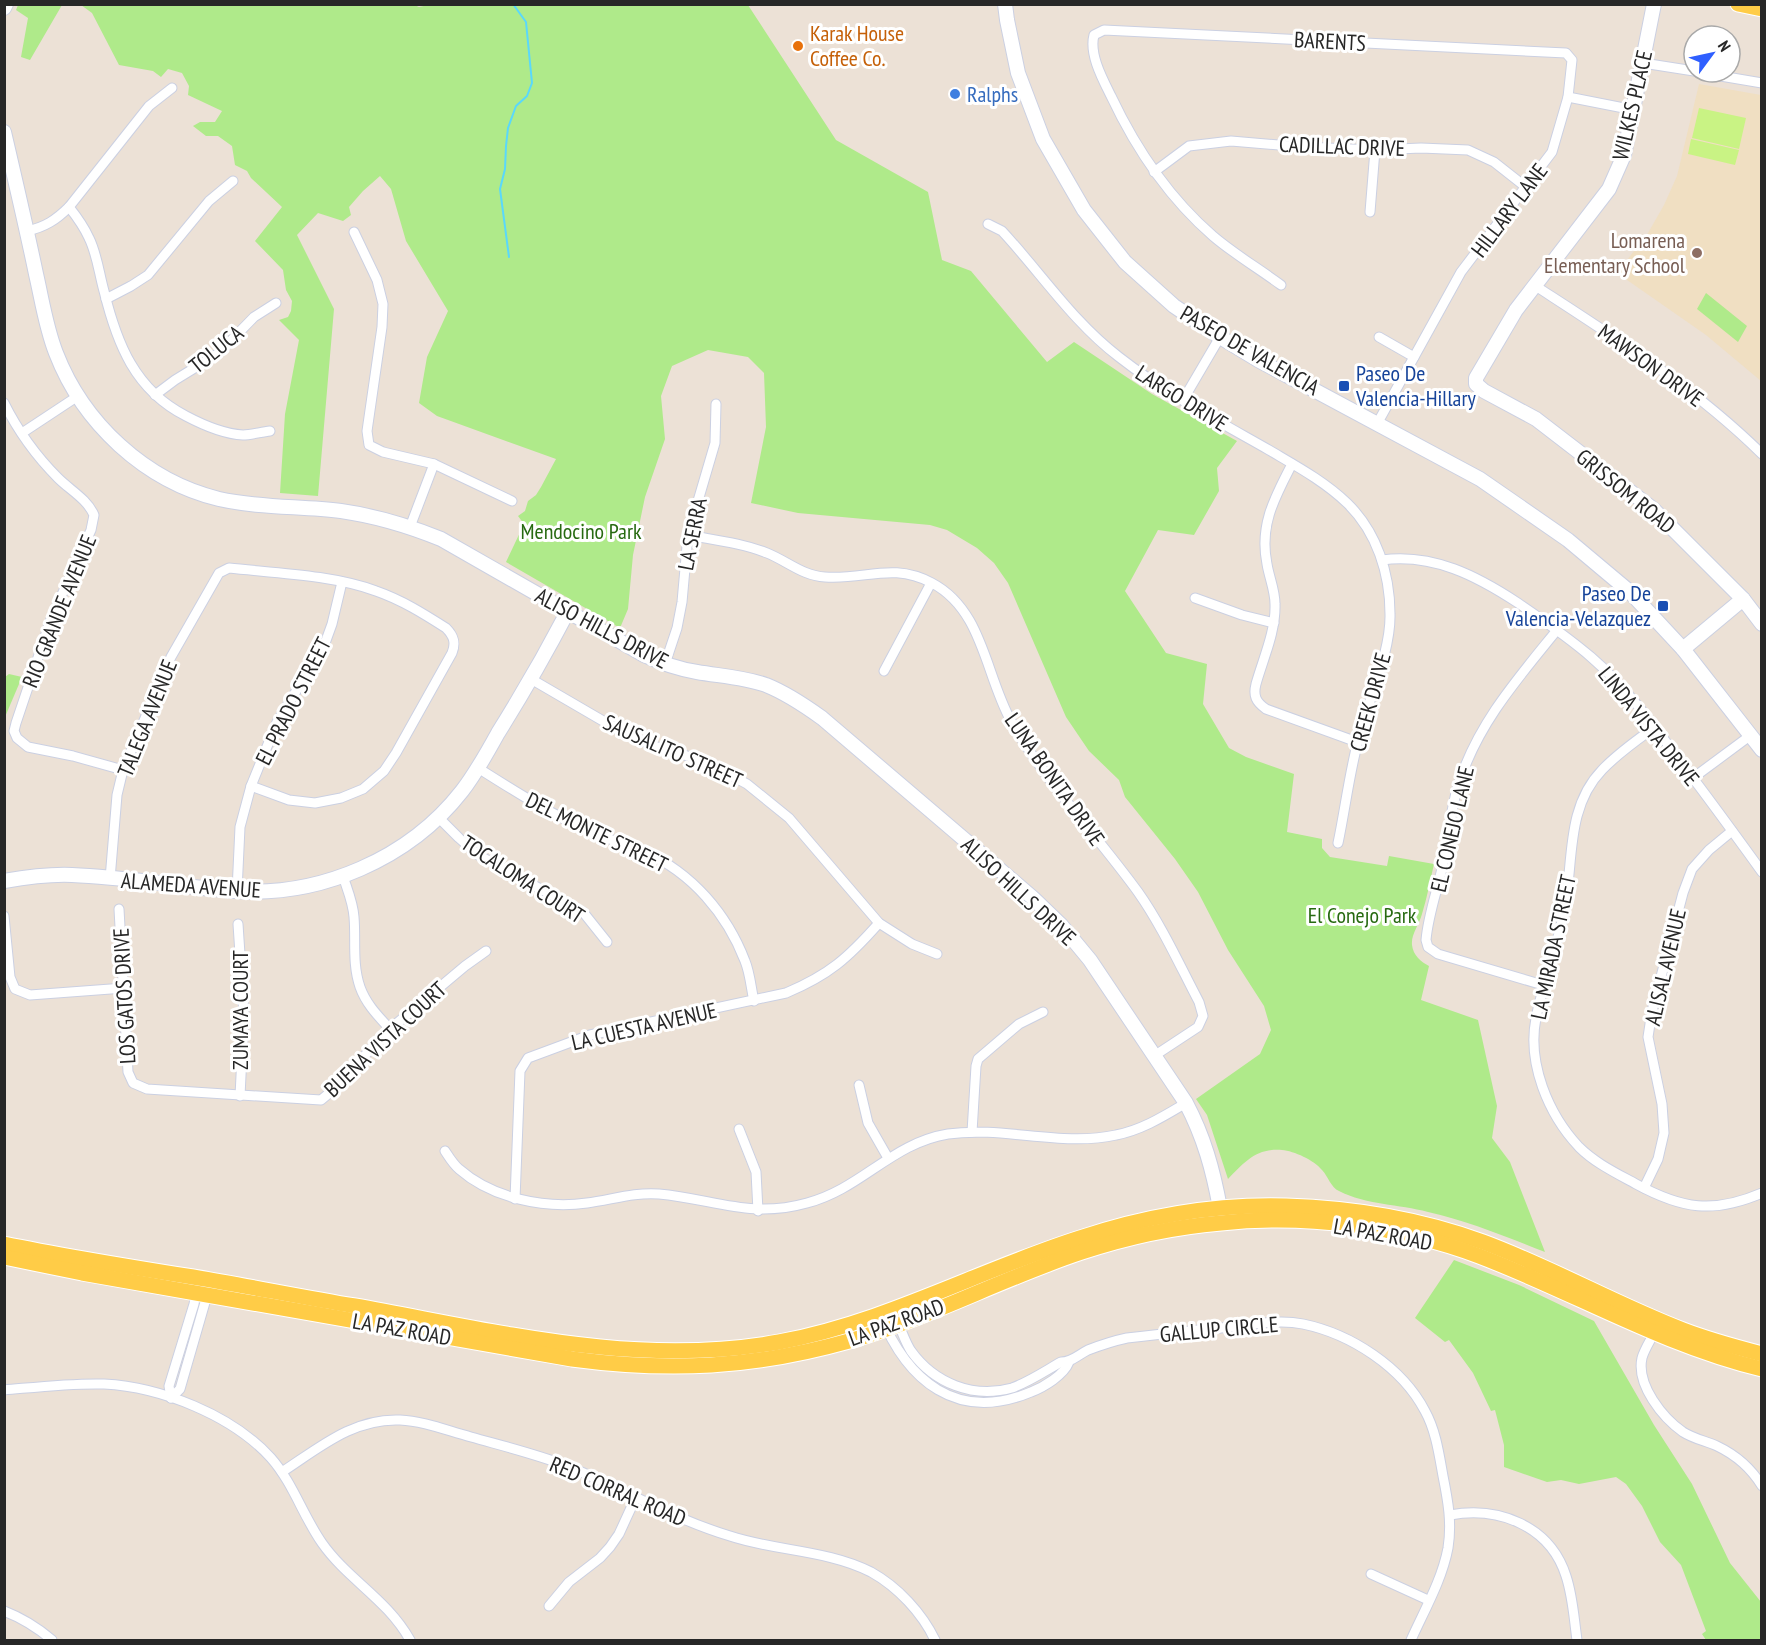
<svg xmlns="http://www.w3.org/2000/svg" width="1766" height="1645" viewBox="0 0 1766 1645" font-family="'PT Sans Narrow',sans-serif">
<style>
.education{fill:#f0dfc2}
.green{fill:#afea8a}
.pitch{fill:#c9f384}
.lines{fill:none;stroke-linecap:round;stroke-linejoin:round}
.stream{stroke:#5ad8fc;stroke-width:2}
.street-casing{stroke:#cbd0e2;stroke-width:11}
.secondary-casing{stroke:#cbd0e2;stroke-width:16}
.primary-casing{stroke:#fff;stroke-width:17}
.street{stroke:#fff;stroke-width:9}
.secondary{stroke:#fff;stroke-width:14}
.primary{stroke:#ffcc47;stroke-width:15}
.food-dot{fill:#e8710a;stroke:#fff;stroke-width:2}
.shop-dot{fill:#3f7fe0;stroke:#fff;stroke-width:2}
.education-dot{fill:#8d6e63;stroke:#fff;stroke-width:2}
.transit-dot{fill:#1a4fb4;stroke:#fff;stroke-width:2}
.labels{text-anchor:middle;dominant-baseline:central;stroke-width:6;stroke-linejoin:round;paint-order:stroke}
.food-label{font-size:22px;fill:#c56008;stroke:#fff;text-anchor:start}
.street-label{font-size:22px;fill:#272727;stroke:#fff}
.shop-label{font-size:22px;fill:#366cbe;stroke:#fff;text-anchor:start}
.education-label{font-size:22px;fill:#785e54;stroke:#fff;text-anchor:end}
.transit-label{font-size:22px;fill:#164399;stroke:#fff;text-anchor:start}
.park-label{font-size:22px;fill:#276a11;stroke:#fff}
</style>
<rect width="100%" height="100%" fill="#ece1d6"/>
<polygon class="education" points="1699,84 1761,95 1761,381 1706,335 1617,273 1648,233 1664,205 1677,176"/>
<g class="green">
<path d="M 412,4 L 419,7 L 433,4 L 748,5 L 836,140 L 928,192 L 942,260 L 971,271 L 1047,362 L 1074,342 L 1152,394 L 1237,441 L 1217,468 L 1219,491 L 1194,535 L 1158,530 L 1125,591 L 1166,653 L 1207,664 L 1203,704 L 1229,748 L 1246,757 L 1294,774 L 1287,832 L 1322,839 L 1322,848 L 1330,857 L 1387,866 L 1389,856 L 1434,864 C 1430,881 1427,898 1422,914 C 1419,925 1411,934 1412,945 C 1413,955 1421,962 1429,966 L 1421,1000 L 1478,1020 L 1497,1106 L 1492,1138 L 1510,1162 L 1545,1252 C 1507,1237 1468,1221 1428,1212 C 1399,1204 1366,1205 1339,1191 C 1331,1188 1328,1176 1322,1170 C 1314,1160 1294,1151 1282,1150 C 1256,1148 1245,1162 1228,1179 L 1207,1115 L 1196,1099 L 1260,1054 L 1271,1030 L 1264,1006 L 1228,950 L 1198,892 L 1175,859 L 1125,797 L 1119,780 L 1089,751 L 1066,717 L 1008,583 L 994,563 L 977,548 L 947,530 L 930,525 L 798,513 L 751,503 L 766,427 L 764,373 L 748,357 L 708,350 L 672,366 L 661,396 L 665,439 L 645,497 L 633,555 L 628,609 L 620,628 L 506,562 L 524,524 L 518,516 L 525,511 L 528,501 L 536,495 L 541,487 L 556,459 L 437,416 L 419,403 L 427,357 L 448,311 L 406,241 L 391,189 L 380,176 L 363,191 L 349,207 L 351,215 L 343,221 L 318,213 L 297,235 L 334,309 L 318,496 L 280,493 L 285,414 L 299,340 L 279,320 L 288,317 L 291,311 L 292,301 L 286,290 L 283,270 L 255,241 L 282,207 L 251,178 L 247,171 L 235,165 L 232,146 L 218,136 L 206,136 L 193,126 L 200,122 L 215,122 L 222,111 L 188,95 L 189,86 L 182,73 L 168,69 L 161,77 L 153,71 L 119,65 L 92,13 L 81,5 Z"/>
<polygon points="18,5 62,5 30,60 21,57 28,18 16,10"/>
<polygon points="1706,293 1747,326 1738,342 1697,309"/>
<polygon points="9,674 22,677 5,717 5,677"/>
<polygon points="1454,1260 1519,1285 1594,1321 1654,1425 1692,1484 1730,1563 1761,1602 1761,1640 1706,1640 1702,1634 1706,1631 1681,1565 1660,1542 1642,1506 1626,1484 1616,1477 1579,1484 1561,1480 1547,1482 1504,1467 1504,1445 1495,1410 1491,1411 1473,1373 1449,1340 1445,1342 1415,1318"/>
</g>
<g class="pitch">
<polygon points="1699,108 1746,118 1739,149 1692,138"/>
<polygon points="1691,139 1739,150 1735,165 1688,154"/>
</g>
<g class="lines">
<polyline class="stream" points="509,257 500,189 505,169 506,146 508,128 516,106 527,96 532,83 526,22 513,4"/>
<defs>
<g id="street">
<polyline points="1643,63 1694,71"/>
<polyline points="1697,72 1762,83"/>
<polyline points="1568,97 1634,110"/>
<polyline points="1154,172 1189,146 1231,141 1303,147 1375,150 1421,148 1468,150 1494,162 1527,188"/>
<path d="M 69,207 C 77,217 84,227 89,238 C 97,254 99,273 104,291 C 117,344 135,390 186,416 C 203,425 224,434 243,435 C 251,435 261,432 270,431"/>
<polyline points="1370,212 1375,150"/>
<path d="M 988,224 L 1002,231 C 1041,273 1073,322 1119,357 C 1165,393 1218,421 1269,450 C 1296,466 1324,481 1347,503 C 1377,532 1390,574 1390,614 C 1391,653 1367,702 1358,741 C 1349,775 1345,810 1338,843"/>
<path d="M 27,231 C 45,227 56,220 69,207 L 149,106 L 172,88"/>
<polyline points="354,232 377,280 383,304 382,327 367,431 369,445 383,452 434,464 512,501"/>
<path d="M 1281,285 C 1258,268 1234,254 1213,236 C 1168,197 1136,149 1111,96 C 1102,78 1089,54 1094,35 L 1104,30 L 1566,53 L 1572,60 L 1568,97 L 1552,152 L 1461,272 L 1377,424"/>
<path d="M 1534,285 C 1614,337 1694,387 1762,454"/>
<polyline points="106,299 131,286 148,275 209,201 233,181"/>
<polyline points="1379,337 1414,357"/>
<polyline points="155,395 175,380 219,353 254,317 276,303"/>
<polyline points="1183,400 1220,337"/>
<path d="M 4,403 C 18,431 37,457 58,478 C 70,490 87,499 94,515 L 91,530 L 51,619 L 16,723 L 14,731 L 17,738 L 28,747 L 73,756 L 123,770"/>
<polyline points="22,433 78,396"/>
<path d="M 1292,464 C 1275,497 1259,525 1267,564 C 1269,577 1275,590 1275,604 C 1276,631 1263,659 1256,684 C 1253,696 1256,702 1266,709 L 1357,742"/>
<polyline points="410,527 434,464"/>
<path d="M 688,535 C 714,540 742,543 767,553 C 787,561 803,576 825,577 C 866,580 892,562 932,583 C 983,610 985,674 1011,721 C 1046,783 1096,834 1138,892 C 1162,926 1180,966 1199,1002 L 1203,1016 L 1198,1027 L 1154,1056"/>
<path d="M 1382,560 C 1433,553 1477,576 1518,603 C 1543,620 1568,637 1591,657 C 1627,688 1655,727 1683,765 C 1710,800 1736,836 1762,872"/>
<polyline points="1195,598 1242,615 1274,623"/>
<polyline points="665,664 677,628 682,602 688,535 715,443 716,404"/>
<polyline points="884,671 931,583"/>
<polyline points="531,679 622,732 654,746 704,761 747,784 789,818 879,923 912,944 937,954"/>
<path d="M 1655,727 C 1637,740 1618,753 1602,770 C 1565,808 1574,864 1564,912 C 1557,948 1543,982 1536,1018 C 1527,1063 1548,1114 1579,1147 C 1595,1163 1616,1173 1636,1184 C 1682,1209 1713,1214 1762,1193"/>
<path d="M 478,768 C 513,790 547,812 585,829 C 604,838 625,844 645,852 C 692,873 727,914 745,961 C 750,973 751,988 754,1001"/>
<polyline points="1693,778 1751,735"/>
<polyline points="438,817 459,838 478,855 583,912 607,942"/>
<path d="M 343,876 C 347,889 353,902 354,917 C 356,940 352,964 360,987 C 366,1004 378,1016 390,1029"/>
<path d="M 110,879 L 117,795 L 123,770 L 171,657 L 219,573 L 229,568 C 275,573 333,575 376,591 C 402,600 424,614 446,628 C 454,636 456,643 452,653 L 396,753 L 384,771 L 363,789 L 341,798 L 315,803 L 289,800 L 251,786"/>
<polyline points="237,891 240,827 251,786 277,722 324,646 332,624 342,582"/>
<polyline points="119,909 128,1072 133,1083 147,1089 321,1100 327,1095 390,1029 465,966 486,951"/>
<polyline points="4,916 10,977 15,989 30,995 124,988"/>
<polyline points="238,924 244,1015 240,1096"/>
<path d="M 1543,985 L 1438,954 L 1428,947 L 1426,940 C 1428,915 1438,888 1443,864 C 1449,837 1450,809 1459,783 C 1478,723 1519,677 1557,630"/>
<polyline points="859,1085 868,1123 888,1158"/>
<polyline points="739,1129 756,1172 758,1211"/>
<polyline points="972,1132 976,1066 978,1059 1019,1024 1043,1012"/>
<path d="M 445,1151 C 449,1157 453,1164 459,1169 C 492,1198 544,1209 587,1203 C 611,1200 634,1192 659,1194 C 714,1199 750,1219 807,1203 C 861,1189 892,1143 948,1134 C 1004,1126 1061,1147 1116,1135 C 1142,1130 1164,1116 1186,1103"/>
<polyline points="1644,1188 1658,1159 1664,1133 1662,1104 1648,1037 1652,1011 1683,893 1692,869 1709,850 1732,831"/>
<path d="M 515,1199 L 520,1071 L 528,1058 L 590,1035 L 786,993 C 829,975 848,958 879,923"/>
<path d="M 880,1314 C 907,1381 957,1423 1031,1392 C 1044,1387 1064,1375 1069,1362"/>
<path d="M 897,1321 C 902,1331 905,1342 911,1351 C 934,1383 973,1399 1012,1388 C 1029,1382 1045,1371 1061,1362 C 1072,1362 1078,1355 1088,1350 C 1101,1345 1113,1341 1127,1338 C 1161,1334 1196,1330 1231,1327 C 1254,1324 1280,1319 1303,1324 C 1351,1334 1402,1367 1425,1411 C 1436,1431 1439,1454 1443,1476 C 1448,1501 1452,1523 1448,1548 C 1442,1580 1424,1611 1411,1640"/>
<path d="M 1654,1333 C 1650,1341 1644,1350 1642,1358 C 1636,1385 1663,1418 1683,1432 C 1694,1439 1706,1441 1717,1446 C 1736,1455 1751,1468 1762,1486"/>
<path d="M 4,1390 C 38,1387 71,1383 104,1384 C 161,1387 232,1415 271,1458 C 293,1483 303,1516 322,1543 C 348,1580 387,1599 410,1640"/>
<polyline points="171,1398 180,1389 208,1292"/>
<polyline points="171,1398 169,1386 194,1304 197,1288"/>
<path d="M 282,1472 C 319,1448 353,1418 400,1420 C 424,1421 448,1431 471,1437 C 503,1446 536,1454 567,1466 C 622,1488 673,1519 730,1536 C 775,1551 828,1550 871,1572 C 898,1587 922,1613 935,1640"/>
<path d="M 1450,1515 C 1499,1506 1550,1526 1566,1576 C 1573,1597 1574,1619 1577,1640"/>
<polyline points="1371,1574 1428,1600"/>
<polyline points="549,1606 569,1582 600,1558 610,1547 619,1534 636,1497"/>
<path d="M 4,1611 C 22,1618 38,1628 52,1640"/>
</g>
<g id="secondary">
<polyline points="1005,4 1007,20 1018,73 1043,139 1084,210 1125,262 1174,306 1220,337 1258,360 1480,479 1568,540 1630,592 1683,649 1762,750"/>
<polyline points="1654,4 1624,155 1609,189 1516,310 1476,378 1476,384 1484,391 1536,419 1653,509 1743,599 1762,624"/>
<polyline points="4,8 6,4"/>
<path d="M 4,132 C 15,179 26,226 36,274 C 42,300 46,328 56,353 C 83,423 145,481 219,499 C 259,508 301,506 341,511 C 376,516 409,526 441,539 L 644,655 C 661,663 678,669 697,672 C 720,676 743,677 766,685 C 786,693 804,705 822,718 L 1033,898 L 1061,925 L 1090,960 L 1186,1103 C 1204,1137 1213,1170 1220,1208"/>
<polyline points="1683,649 1743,599"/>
<path d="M 4,881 C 27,877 49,874 72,875 C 126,877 180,887 235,891 C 320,897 409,859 462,791 C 476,773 487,753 498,733 C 523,693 546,653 568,611"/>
</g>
<g id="primary">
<polyline points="1738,4 1762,9"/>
<path d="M 4,1244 C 67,1257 130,1267 193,1277 C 247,1286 301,1297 355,1306 C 496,1331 635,1368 779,1342 C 884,1323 979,1270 1080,1238 C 1146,1216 1216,1204 1286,1206 C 1353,1208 1420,1219 1483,1242 C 1551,1267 1615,1304 1683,1330 C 1709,1340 1735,1347 1762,1354"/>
<path d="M 4,1257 L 82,1273 L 572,1359 C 670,1372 753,1368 849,1341 C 929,1318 1003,1278 1082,1252 C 1127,1237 1174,1227 1221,1223 C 1306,1214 1399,1226 1479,1256 C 1574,1292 1662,1345 1762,1369"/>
</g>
</defs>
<use href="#street" class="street-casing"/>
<use href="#secondary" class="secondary-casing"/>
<use href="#primary" class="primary-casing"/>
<use href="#street" class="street"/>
<use href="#secondary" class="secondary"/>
<use href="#primary" class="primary"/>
</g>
<circle class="food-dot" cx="798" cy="46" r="6"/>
<circle class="shop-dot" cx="955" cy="94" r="6"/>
<circle class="education-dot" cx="1697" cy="253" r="6"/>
<g class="transit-dot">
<rect x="1338" y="380" width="12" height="12" rx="3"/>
<rect x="1657" y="600" width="12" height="12" rx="3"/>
</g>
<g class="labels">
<g class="food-label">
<text x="810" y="33">Karak House<tspan x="810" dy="25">Coffee Co.</tspan></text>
</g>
<g class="street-label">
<text transform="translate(1330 41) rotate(3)">BARENTS</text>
<text transform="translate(1632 105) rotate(-77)">WILKES PLACE</text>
<text transform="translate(1342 146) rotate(2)">CADILLAC DRIVE</text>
<text transform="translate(1509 210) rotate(-53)">HILLARY LANE</text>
<text transform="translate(216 349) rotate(-39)">TOLUCA</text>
<text transform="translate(1250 350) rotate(30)">PASEO DE VALENCIA</text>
<text transform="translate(1651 365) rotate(36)">MAWSON DRIVE</text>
<text transform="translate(1182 398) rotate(32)">LARGO DRIVE</text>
<text transform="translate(1626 491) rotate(39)">GRISSOM ROAD</text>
<text transform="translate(692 534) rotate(-79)">LA SERRA</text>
<text transform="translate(59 611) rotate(-68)">RIO GRANDE AVENUE</text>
<text transform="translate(602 628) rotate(28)">ALISO HILLS DRIVE</text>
<text transform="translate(293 701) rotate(-63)">EL PRADO STREET</text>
<text transform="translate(1370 702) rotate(-75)">CREEK DRIVE</text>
<text transform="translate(147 718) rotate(-68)">TALEGA AVENUE</text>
<text transform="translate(1649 726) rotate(51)">LINDA VISTA DRIVE</text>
<text transform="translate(673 751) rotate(24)">SAUSALITO STREET</text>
<text transform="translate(1055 779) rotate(55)">LUNA BONITA DRIVE</text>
<text transform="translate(1452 829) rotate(-77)">EL CONEJO LANE</text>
<text transform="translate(597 832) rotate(26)">DEL MONTE STREET</text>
<text transform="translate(523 879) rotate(33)">TOCALOMA COURT</text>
<text transform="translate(191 885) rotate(4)">ALAMEDA AVENUE</text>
<text transform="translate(1019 891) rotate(43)">ALISO HILLS DRIVE</text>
<text transform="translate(1553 947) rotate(-78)">LA MIRADA STREET</text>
<text transform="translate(1665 967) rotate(-77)">ALISAL AVENUE</text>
<text transform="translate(124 996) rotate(-93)">LOS GATOS DRIVE</text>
<text transform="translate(240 1010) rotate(-90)">ZUMAYA COURT</text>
<text transform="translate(644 1026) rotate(-13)">LA CUESTA AVENUE</text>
<text transform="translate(385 1039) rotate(-43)">BUENA VISTA COURT</text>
<text transform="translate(1383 1234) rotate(10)">LA PAZ ROAD</text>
<text transform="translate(896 1322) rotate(-20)">LA PAZ ROAD</text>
<text transform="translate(402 1329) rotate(10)">LA PAZ ROAD</text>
<text transform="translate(1219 1329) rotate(-5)">GALLUP CIRCLE</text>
<text transform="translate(618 1491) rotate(23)">RED CORRAL ROAD</text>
</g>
<g class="shop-label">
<text x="967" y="94">Ralphs</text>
</g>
<g class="education-label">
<text x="1685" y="240">Lomarena<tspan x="1685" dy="25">Elementary School</tspan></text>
</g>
<g class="transit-label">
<text x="1356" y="373">Paseo De<tspan x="1356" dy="25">Valencia-Hillary</tspan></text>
<text x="1651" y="593" text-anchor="end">Paseo De<tspan x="1651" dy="25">Valencia-Velazquez</tspan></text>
</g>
<g class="park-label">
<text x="581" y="531">Mendocino Park</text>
<text x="1362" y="915">El Conejo Park</text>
</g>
</g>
<rect width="1766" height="1645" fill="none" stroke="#272727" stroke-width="12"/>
<g transform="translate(1712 54) rotate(57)"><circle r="28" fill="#ffffff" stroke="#a9a9a9" stroke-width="1.5"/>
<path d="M0-4.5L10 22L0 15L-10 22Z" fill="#2f5fff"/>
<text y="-9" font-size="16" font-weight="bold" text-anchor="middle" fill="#272727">N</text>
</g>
</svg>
